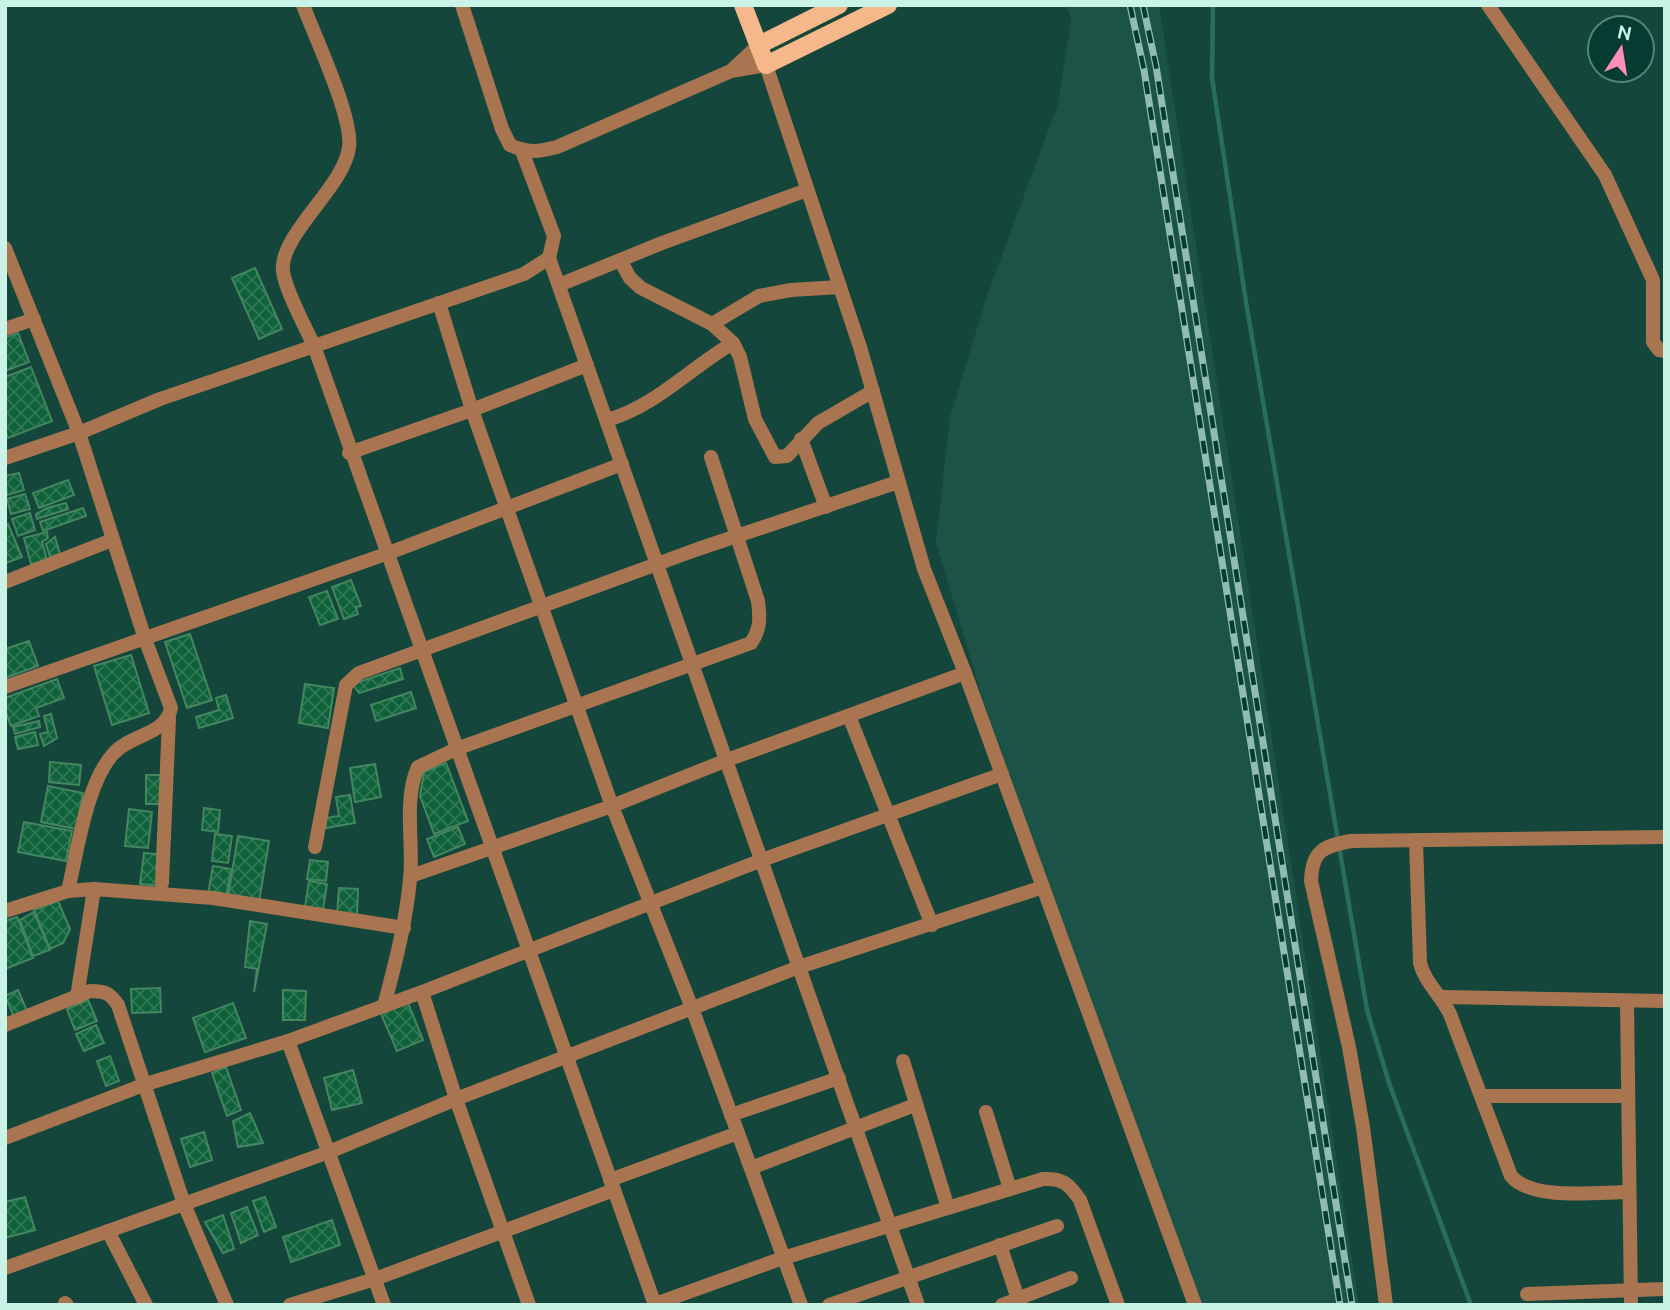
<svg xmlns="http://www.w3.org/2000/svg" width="1670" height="1310" viewBox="0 0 1670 1310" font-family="Ubuntu,sans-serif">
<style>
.built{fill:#1c5347}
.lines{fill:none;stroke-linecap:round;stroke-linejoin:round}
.stream{stroke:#276e5e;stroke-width:4.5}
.building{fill:url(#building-cross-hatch);stroke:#43865f;stroke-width:2}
.minor{stroke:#a87550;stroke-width:14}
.tertiary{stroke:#a87550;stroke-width:14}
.primary{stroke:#f6b78a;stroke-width:18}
.rail-casing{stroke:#91bdb1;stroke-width:7}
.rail{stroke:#063b31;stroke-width:4.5;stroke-dasharray:13;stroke-linecap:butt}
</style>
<defs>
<pattern id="building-cross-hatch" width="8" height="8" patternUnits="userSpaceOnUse" patternTransform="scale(1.75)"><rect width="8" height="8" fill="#0e6139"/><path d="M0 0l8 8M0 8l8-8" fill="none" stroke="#307856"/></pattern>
</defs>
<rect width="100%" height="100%" fill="#15463c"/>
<polygon class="built" points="1066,5 1159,5 1359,1305 1199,1305 983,700 936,543 950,417 988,293 1058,104 1071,19"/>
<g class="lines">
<polyline class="stream" points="1213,5 1212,78 1246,302 1367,1010 1389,1083 1471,1305"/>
</g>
<g class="building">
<polygon points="255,268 282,329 259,339 232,278"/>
<polygon points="18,333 29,362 5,371 5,338"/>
<polygon points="31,367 52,421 8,438 5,431 5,377"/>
<polygon points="19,473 24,490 7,495 5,476"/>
<polygon points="68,480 74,495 39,508 33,493"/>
<polygon points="25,494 30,509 11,514 7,499"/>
<polygon points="66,503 68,509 37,519 36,514 47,508"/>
<polygon points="83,508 86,516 43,531 40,522"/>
<polygon points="30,513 35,530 18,536 12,519"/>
<polygon points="8,524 22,557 6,563 5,525"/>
<polygon points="47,532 48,538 42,542 47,560 31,564 24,538"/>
<polygon points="55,537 60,554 50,557 46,544"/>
<polygon points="351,580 361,606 356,607 358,614 344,619 332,587"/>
<polygon points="327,591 338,619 320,625 309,597"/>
<polygon points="190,634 212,700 187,708 165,642"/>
<polygon points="29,641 38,666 5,678 5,649"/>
<polygon points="131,655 149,713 112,725 94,666"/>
<polygon points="400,668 403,679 359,693 353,684"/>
<polygon points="57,679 64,698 36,708 39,716 11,726 5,710 5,698"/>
<polygon points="305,684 334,688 328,728 299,723"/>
<polygon points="411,692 416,708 376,721 371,705"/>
<polygon points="226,695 233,718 199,728 196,717 219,710 216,698"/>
<polygon points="51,714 57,738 44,746 40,734 48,732 44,716"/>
<polygon points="39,721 40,727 15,734 13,727"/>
<polygon points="35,732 38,745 18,749 15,737"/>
<polygon points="50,762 81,765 79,785 49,782"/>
<polygon points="446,763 468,821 434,834 420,796 424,772"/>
<polygon points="375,764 381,797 355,802 350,768"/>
<rect x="146" y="775" width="19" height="29"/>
<polygon points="48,786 83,793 76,829 41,822"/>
<polygon points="350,795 355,823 326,828 325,818 339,816 336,797"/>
<polygon points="204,808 220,810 218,832 202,830"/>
<polygon points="129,809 152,812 148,848 125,846"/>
<polygon points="24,822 72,831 66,861 18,852"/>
<polygon points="458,827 465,844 434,857 427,839"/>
<polygon points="215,834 232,836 228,863 212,861"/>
<polygon points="238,836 269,841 259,902 228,897"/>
<polygon points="144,853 166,855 162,886 140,884"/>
<polygon points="310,860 328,862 326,881 307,879"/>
<polygon points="213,866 231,869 226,898 208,894"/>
<polygon points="309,881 327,884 323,909 305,907"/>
<polygon points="339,888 358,889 357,916 337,916"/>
<polygon points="58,901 70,929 63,943 50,949 34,910"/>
<polygon points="34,912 50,950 33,956 20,920"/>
<polygon points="17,917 33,958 5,969 5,921"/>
<polygon points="250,921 267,924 254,992 257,969 245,967"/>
<polygon points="160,988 161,1012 132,1013 131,989"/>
<polygon points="18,990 27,1011 14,1017 5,996"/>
<polygon points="283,990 306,991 305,1020 283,1020"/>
<polygon points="406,998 423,1040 397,1051 379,1009"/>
<polygon points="88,1000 97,1021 75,1030 67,1009"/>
<polygon points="233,1003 246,1038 205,1052 193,1018"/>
<polygon points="96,1025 104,1043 84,1051 76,1034"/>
<polygon points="110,1056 119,1081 106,1086 97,1061"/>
<polygon points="226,1067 241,1110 227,1116 212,1073"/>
<polygon points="353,1070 362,1103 332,1110 324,1078"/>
<polygon points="250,1113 263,1143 238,1147 233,1121"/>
<polygon points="204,1132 212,1160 190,1167 181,1139"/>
<polygon points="25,1197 35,1230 5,1238 5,1202"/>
<polygon points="265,1197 276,1227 264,1232 253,1201"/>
<polygon points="247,1207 258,1235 241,1243 231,1213"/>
<polygon points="223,1215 234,1249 223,1253 205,1222"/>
<polygon points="332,1220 340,1245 291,1262 283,1237"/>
</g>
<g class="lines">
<g class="minor">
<path d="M 462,5 L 502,129 L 510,145 C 527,153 539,152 557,147 L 731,71 L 766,65 L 860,347 L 924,569 L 965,673 L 1195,1305"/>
<polyline points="1488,5 1605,175 1653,280 1653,342 1659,350 1665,351"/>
<polyline points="732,70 759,45"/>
<path d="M 5,248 L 79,433 L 145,639 L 171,708 C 166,735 131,734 114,753 C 87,781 77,852 68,891"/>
<polyline points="549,258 918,1305"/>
<polyline points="620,260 630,278 641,288 712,324 733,343 740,357 755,419 775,457 787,456 818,423 873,391"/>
<polyline points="559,285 662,243 807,190"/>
<polyline points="439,303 472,410 612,806 692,1008 801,1305"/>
<polyline points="712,324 759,296 791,290 840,287"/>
<polyline points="5,329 34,319"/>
<path d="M 607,420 C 656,406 690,368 733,343"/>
<polyline points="801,439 826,507"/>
<polyline points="349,453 472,410 587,365"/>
<polyline points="5,458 79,433 160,399 524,274 549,258 554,236 522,151"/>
<polyline points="5,582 112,540"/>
<polyline points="5,687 386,554 622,464"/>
<polyline points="849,716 932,925"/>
<path d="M 1416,840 L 1420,963 C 1425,983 1441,995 1450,1014 L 1511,1176 C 1532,1201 1597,1192 1629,1192"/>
<polyline points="315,847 346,685 359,673 698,549 898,482"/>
<polyline points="411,876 612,806 727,760 965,673"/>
<polyline points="162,883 169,719"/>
<polyline points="5,911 68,891 94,889 213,898 404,928"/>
<polyline points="422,992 456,1099 529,1305"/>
<polyline points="77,997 94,889"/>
<polyline points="1442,997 1665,1001"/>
<polyline points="1627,1002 1631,1305"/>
<path d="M 384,1006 C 395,964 406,923 410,879 C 414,844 403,800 418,767 L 456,749 L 751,643 C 761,628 760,618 758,601 L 711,457"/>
<path d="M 5,1025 L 90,991 C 105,991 110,993 118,1005 L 184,1204 L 227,1305"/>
<polyline points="288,1041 384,1305"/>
<polyline points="903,1061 948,1208"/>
<polyline points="1483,1096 1628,1096"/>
<polyline points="986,1112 1010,1189"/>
<polyline points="731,1115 839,1078"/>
<polyline points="5,1138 146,1084 288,1041 422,992 762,860 1002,774"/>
<polyline points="751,1168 915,1105"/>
<polyline points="610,1180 738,1133"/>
<polyline points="108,1231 146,1305"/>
<polyline points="1000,1245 1020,1305"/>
<polyline points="5,1268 329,1152 456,1099 799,967 1043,887"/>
<polyline points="1527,1294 1665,1289"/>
<polyline points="65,1303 67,1305"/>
<path d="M 655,1304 L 783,1258 L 1043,1179 C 1063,1178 1069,1184 1080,1200 L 1118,1305"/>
<polyline points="290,1305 375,1279 614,1190"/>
<polyline points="829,1305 1057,1226"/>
<polyline points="1002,1305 1071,1278"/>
<path d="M 1386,1305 L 1363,1127 L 1349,1047 L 1311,881 C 1312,850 1324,846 1351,841 L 1665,837"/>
</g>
<path class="tertiary" d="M 303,5 C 315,37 353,117 349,147 C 345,186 278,236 283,272 C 287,294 305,326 314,346 L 655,1305"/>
<g class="primary">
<polyline points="743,5 766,65 888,5"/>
<polyline points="759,45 839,5"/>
</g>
<defs>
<g id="rail">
<polyline points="1130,5 1144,70 1340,1305"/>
<polyline points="1143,5 1156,66 1352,1305"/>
</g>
</defs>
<use href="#rail" class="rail-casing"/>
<use href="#rail" class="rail"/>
</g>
<rect width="1670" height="1310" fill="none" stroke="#c9f3e7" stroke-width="14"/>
<g transform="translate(1621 49) rotate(12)"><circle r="33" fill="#063b31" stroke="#54857a" stroke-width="2"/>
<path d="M0-5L12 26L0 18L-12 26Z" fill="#ff8eba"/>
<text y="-10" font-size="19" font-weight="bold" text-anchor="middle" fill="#c9f3e7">N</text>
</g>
</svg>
